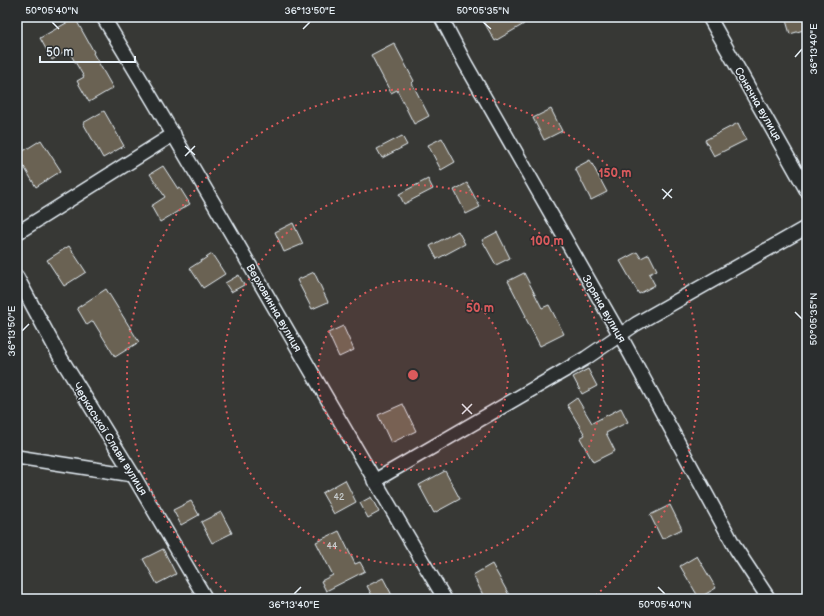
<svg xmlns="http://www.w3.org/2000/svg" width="824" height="616" viewBox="0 0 824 616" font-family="'Balsamiq Sans',sans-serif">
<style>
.building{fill:#6a6252;stroke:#e8f1f8}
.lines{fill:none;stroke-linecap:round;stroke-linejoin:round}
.minor-casing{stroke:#e8f1f8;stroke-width:16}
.minor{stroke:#2a2d2e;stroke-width:13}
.ticks{fill:none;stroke:#e8f1f8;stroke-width:1.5}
.ring{fill:none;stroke:#da5a5c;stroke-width:2;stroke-dasharray:2 4}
.labels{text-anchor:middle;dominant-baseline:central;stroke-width:3;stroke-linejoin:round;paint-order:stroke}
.number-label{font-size:9px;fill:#c8cdce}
.street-label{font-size:11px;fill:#e8f1f8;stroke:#2a2d2e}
.centre{fill:#da5a5c;stroke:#2a2d2e;stroke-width:2}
.ring-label{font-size:12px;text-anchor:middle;font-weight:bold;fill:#da5a5c;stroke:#2a2d2e;stroke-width:3;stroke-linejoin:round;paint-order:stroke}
.neatline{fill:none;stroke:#e8f1f8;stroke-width:1.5}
.ticks-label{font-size:10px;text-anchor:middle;fill:#e8f1f8}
</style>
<rect width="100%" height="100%" fill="#373835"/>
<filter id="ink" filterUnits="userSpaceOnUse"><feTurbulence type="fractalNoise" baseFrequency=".025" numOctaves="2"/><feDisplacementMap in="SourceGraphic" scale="8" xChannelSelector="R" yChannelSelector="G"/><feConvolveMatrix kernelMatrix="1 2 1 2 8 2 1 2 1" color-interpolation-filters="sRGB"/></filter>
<g filter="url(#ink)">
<g class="building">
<polygon points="481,17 520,17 524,24 495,41"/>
<polygon points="785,17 807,17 807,29 790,34"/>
<polygon points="75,18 94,52 93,53 113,88 89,102 77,81 84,77 68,50 52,60 40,38"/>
<polygon points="394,43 414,81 412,83 429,116 414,124 397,90 391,93 371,55"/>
<polygon points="551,109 562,131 544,140 533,118"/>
<polygon points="104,111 124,146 103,158 83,123"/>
<polygon points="738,123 746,140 714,156 705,140"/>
<polygon points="402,136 407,145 382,158 377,149"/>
<polygon points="442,138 455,162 441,170 428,145"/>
<polygon points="41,140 61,171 36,187 17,155"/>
<polygon points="590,160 607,192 591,200 575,168"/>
<polygon points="163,166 178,189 180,188 190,204 160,222 151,206 165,197 150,174"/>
<polygon points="428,179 433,189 404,204 399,194"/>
<polygon points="467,183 480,207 466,214 454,190"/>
<polygon points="293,223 303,244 284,252 275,232"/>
<polygon points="458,231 465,244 437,259 430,246"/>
<polygon points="497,232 510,258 496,265 482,240"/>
<polygon points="69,246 86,272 64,286 47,260"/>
<polygon points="637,252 641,258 649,254 657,270 649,274 655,285 639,294 620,261"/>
<polygon points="212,254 225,274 203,288 190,268"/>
<polygon points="314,272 328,302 312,309 297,280"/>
<polygon points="524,273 542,308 549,305 564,334 540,346 525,317 526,316 508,281"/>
<polygon points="239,275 244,285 231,292 225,283"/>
<polygon points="106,289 139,342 115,357 93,321 87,325 77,308"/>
<polygon points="343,326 354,350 339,357 328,333"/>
<polygon points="588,369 597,386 582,394 573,377"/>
<polygon points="577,398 592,423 621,408 628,422 606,433 615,451 593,462 580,438 585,435 567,405"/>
<polygon points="403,404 416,431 391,443 378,415"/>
<polygon points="445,471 460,499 434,513 419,485"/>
<polygon points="345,480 356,502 334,514 322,493"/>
<polygon points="371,497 379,512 368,518 360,503"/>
<polygon points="191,501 199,515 181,525 173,510"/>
<polygon points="670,505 682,529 662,539 650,515"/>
<polygon points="221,512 232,533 212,543 201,522"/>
<polygon points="339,531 355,564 360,562 365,571 326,591 321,581 333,575 316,542"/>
<polygon points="163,549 176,574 157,584 143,559"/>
<polygon points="697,556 716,588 699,598 680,566"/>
<polygon points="492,564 509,595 500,599 485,599 473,575"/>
<polygon points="383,578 394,599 374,599 367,586"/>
</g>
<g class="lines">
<defs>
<g id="minor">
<path d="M 103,17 C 220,209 329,406 445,599"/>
<polyline points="441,17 465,63 620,335 736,549 769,599"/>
<polyline points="709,17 807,191"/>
<polyline points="17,233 174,134"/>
<polyline points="17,277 59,355 133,475 206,599"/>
<polyline points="17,457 133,475"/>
<polyline points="374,481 586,358 636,324 807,227"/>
</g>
</defs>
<use href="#minor" class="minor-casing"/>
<use href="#minor" class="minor"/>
</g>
</g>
<path class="ticks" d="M 52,22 L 59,29M 483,22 L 491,29M 303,29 L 310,22M 795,57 L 802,49M 185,146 L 195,155M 185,156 L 195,146M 662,189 L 672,198M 663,199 L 672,189M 795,312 L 802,319M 22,331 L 29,324M 462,404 L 472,414M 462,414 L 472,404M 658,587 L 665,594M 294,594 L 301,587"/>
<circle cx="413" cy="375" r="95" fill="#da5a5c" fill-opacity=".12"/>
<g class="ring">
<circle cx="413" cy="375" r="95"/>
<circle cx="413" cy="375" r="190"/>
<path d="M235 599A286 286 0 1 1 591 599"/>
</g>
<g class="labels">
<g class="number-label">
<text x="339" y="497">42</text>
<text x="332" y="546">44</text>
</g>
<g class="street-label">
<text transform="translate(758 104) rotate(60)">Сонячна вулиця</text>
<text transform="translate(274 308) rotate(60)">Верховинна вулиця</text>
<text transform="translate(604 309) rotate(60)">Зоряна вулиця</text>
<text transform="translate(110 439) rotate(58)">Черкаської Слави вулиця</text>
</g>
</g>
<circle cx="413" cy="375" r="6" class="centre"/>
<g class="ring-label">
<text x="615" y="177">150 m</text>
<text x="547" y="245">100 m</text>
<text x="480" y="312">50 m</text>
</g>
<rect width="824" height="616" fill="none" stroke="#2a2d2e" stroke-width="44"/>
<path d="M40 56v6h95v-6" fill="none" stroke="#e8f1f8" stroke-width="2"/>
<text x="46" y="56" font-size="12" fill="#e8f1f8" stroke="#2a2d2e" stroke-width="3" paint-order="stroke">50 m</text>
<rect x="22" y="22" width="780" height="572" class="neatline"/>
<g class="ticks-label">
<text x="52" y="14">50°05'40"N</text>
<text x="310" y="14">36°13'50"E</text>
<text x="483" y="14">50°05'35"N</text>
<text transform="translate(813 49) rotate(-90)" y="4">36°13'40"E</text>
<text transform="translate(813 319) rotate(-90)" y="4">50°05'35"N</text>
<text transform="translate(11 331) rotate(-90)" y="4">36°13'50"E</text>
<text x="294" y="608">36°13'40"E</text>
<text x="665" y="608">50°05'40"N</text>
</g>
</svg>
